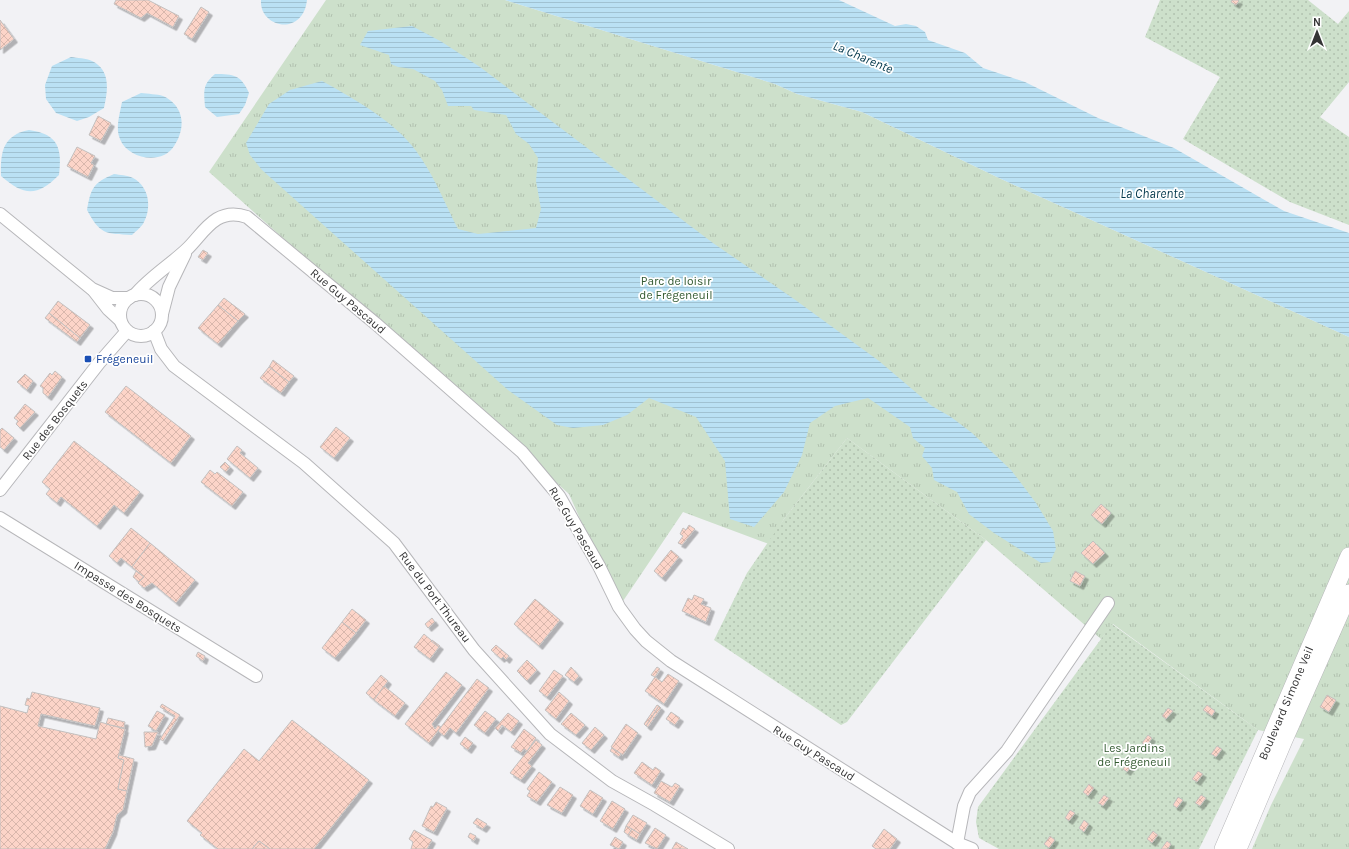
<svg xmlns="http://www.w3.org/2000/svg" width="1349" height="849" viewBox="0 0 1349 849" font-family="Karla,sans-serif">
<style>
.park{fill:url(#park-tufts)}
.garden{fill:url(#garden-dots)}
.water{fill:url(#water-rules)}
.building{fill:url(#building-cross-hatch);stroke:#c3c0bf;filter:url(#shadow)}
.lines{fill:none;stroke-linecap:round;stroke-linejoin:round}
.minor-casing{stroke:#b7b7ba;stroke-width:14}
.secondary-casing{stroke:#b7b7ba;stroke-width:18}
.minor{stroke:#fff;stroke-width:12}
.secondary{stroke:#fff;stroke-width:17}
.transit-dot{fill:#1a4fb4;stroke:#fff;stroke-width:1.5}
.labels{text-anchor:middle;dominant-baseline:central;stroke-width:3.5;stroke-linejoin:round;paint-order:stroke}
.park-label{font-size:12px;fill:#335a31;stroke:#fff}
.street-label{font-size:12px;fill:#343435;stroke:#fff}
.transit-label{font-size:12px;fill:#164399;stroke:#fff;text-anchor:start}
.water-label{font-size:13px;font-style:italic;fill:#00364a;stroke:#fff}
</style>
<defs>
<pattern id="park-tufts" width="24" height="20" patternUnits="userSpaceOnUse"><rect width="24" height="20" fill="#cde0cb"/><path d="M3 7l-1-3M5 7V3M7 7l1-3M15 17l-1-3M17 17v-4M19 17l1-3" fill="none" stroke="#b1c1af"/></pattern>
<pattern id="garden-dots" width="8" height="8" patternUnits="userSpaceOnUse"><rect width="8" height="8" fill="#cde0cb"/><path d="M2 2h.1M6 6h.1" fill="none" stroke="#b1c1af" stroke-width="1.8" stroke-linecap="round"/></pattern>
<pattern id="water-rules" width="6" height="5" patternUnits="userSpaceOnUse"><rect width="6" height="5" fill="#bae1f4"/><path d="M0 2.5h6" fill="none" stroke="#a0c2d2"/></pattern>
<pattern id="building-cross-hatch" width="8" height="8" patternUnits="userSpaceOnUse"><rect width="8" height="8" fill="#fcd4c8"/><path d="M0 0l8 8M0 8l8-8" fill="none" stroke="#d9b7ac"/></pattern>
<filter id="shadow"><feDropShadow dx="3.5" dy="3.5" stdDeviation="0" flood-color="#0004"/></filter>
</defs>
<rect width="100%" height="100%" fill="#f2f2f5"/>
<polygon class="park" points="326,0 505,0 775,84 797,94 862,112 999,178 1349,337 1349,849 1252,849 1271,805 1304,739 1258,730 1113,624 1101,639 986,540 847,438 784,519 769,544 683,512 619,607 569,494 209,172"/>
<g class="garden">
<polygon points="1160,0 1308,0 1338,24 1349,11 1349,82 1320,117 1349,137 1349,225 1290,202 1183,139 1220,77 1145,37"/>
<polygon points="847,438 986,540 847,722 841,725 714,640 747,573 784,519"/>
<polygon points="1112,624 1258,730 1199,849 999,849 979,838 976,822 978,807"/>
</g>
<g class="water">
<path d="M 261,0 L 307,0 C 303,37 259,28 261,0 Z"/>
<polygon points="505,0 839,0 895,26 906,24 916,26 925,32 928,40 965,53 983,68 1025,82 1098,118 1174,148 1284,211 1349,233 1349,337 999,178 862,112 797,94 775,84"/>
<path d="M 412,26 L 442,42 L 480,67 L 713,243 L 794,299 L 879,361 L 932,406 L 951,417 L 972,433 L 1011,470 L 1036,503 L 1053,531 L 1056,549 L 1050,562 L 1041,563 L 994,533 L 969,514 L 957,492 L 934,480 L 932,468 L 922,456 L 925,448 L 913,438 L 910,427 L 868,398 L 835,406 L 810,423 L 802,455 L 784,492 L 754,527 L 730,519 L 725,461 L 696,417 L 649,398 L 627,415 L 603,425 L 573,428 L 557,425 L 508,390 L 262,170 L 250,155 L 246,143 L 269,104 L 290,90 L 322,81 C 356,100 400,124 421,158 C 436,180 446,206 458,229 L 478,234 L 536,228 L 541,209 L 536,181 L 538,158 L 529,144 L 516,134 L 506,115 L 474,110 L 471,106 L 448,106 L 442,90 L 435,81 L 413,69 L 398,67 L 391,64 L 389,55 L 360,45 L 368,31 Z"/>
<path d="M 71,57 C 77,58 86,58 92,61 C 111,70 108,91 104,108 L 89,117 L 77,121 L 56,113 L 46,99 L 45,85 L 52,66 Z"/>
<path d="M 215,74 C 234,74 241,75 249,93 L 245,105 L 239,114 L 217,117 L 205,107 C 204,91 202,85 215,74 Z"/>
<path d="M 141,93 C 148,94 157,94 163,96 C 181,104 186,122 178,139 C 175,145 171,152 164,155 C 149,162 126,155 120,139 C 115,128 120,113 122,102 Z"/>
<path d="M 29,130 C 59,134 62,149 59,175 C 37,197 24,196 1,176 C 0,150 4,135 29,130 Z"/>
<path d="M 114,174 C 120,175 127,175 133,178 C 150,187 152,209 143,224 C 140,228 135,232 132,235 C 105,234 100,234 87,210 C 91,188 93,183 114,174 Z"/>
</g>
<g class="building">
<polygon points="116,0 148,0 179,16 173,27 147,13 141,18 114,4"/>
<polygon points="1232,0 1238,0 1239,1 1236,5 1231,2"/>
<polygon points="201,7 209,12 192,39 184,34"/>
<polygon points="0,20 14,39 0,50"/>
<polygon points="98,116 111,123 101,141 89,135"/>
<polygon points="77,147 95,156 91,163 94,165 88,177 67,166"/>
<polygon points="203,250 208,253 203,260 198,257"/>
<polygon points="224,298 245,314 238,321 218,305"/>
<polygon points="58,301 90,325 80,338 49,313"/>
<polygon points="218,305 238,321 218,344 198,328"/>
<polygon points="49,313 80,338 77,342 45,318"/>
<polygon points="273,360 294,376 289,382 269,367"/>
<polygon points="269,367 289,382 281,393 260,378"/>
<polygon points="55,371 62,377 48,397 43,393 43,388 40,386 50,373 52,375"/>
<polygon points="25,374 33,381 27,390 17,382"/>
<polygon points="126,386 191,436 171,463 105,412"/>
<polygon points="25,404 35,412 20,428 16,424 18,421 14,418"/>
<polygon points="336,427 350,438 334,458 320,447"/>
<polygon points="2,428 14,438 4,450 0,447 0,430"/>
<polygon points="74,441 140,492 124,513 114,505 97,526 61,497 57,503 46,494 50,489 42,482"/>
<polygon points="237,446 242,450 240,453 258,468 250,478 227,459"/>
<polygon points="225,462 230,467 226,472 220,467"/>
<polygon points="210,470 215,474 217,472 243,492 232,506 201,482"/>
<polygon points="1101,504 1111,513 1102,524 1091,515"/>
<polygon points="689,525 695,529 682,545 678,543 683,536 680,534 683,528 686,530"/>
<polygon points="131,528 150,543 132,567 121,558 117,563 109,556"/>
<polygon points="1093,541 1105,553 1093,564 1081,553"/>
<polygon points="150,543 195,580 176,603 152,583 144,588 138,583 144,577 132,567"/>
<polygon points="671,550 679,557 662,578 654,571"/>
<polygon points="136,571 144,577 139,582 133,577"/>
<polygon points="1075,571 1085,576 1080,586 1070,581"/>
<polygon points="694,595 704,599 701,604 711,608 706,622 682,611 688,598 692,600"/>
<polygon points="535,599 560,620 539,646 514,624"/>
<polygon points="352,609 366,620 356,633 342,622"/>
<polygon points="432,618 435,622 428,628 425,624"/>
<polygon points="342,622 356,633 335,658 322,648"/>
<polygon points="424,634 439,647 430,659 414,647"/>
<polygon points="432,640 440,646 439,647 431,641"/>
<polygon points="496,645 509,656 506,660 503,657 501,659 491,650"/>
<polygon points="198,652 205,656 203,661 196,656"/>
<polygon points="527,660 537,670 527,681 517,671"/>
<polygon points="571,667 579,676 574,682 565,675"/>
<polygon points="657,667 660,669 655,677 651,675"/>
<polygon points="554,670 563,676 547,697 539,691"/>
<polygon points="446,672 462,685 432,724 435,729 438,725 441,727 429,743 405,724"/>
<polygon points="668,674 679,681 664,704 645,691 655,677 662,682"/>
<polygon points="381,675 388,681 374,700 366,693"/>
<polygon points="477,679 489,688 456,733 450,728 444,736 438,731"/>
<polygon points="384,686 405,703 395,716 374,700"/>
<polygon points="32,692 100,708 95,726 41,714 38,726 96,739 100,722 125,729 118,758 124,760 118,789 127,791 123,810 117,815 113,832 105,849 0,849 0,706 27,713 29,706 25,705 27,698 30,699"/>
<polygon points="559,692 569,701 556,719 545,710"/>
<polygon points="1327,695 1336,700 1329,712 1320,707"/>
<polygon points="162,704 180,715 163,741 160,739 175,716 160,707"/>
<polygon points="657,705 659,706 646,726 644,724"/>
<polygon points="1207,705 1215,711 1212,716 1203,710"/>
<polygon points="659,706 661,708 648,727 646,726"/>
<polygon points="1168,708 1173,711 1166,719 1162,716"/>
<polygon points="157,711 165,715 156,731 148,726"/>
<polygon points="485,711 496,719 485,733 474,725"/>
<polygon points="671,712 680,718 675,725 666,719"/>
<polygon points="508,713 519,721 511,732 502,725 498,731 495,728"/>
<polygon points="571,713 585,725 576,735 561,724"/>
<polygon points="108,718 125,722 124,728 106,724"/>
<polygon points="292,720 369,780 314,849 270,849 259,841 252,849 218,849 200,835 202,833 187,821 244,749 259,761"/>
<polygon points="626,724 638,733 623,755 611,747"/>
<polygon points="595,727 604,735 591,750 582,743"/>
<polygon points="524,729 536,738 527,751 524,749 521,753 511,747"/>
<polygon points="144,732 158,732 152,746 145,747"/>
<polygon points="1148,735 1152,738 1146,747 1142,743"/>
<polygon points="465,737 473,743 468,750 460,744"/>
<polygon points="536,740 542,745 528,763 532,766 521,780 510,773"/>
<polygon points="1217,746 1222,749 1216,757 1211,754"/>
<polygon points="612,748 621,754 619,757 610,751"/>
<polygon points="119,755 134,759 127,791 118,789 124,760 118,758"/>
<polygon points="1129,761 1133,764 1127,772 1123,769"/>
<polygon points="642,762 653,770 655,767 661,771 652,785 634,773"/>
<polygon points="1198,771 1203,774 1197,782 1192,779"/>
<polygon points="539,772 552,782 537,802 527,796 530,791 527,789"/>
<polygon points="661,781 672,787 675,783 680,786 670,802 654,793"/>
<polygon points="1089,784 1094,788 1088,796 1083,792"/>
<polygon points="560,787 573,795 562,813 547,805"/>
<polygon points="590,790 603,798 593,814 580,806"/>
<polygon points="1104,795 1109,798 1103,806 1098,803"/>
<polygon points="1201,795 1206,798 1200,806 1195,803"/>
<polygon points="1178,797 1183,800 1177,808 1173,805"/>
<polygon points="612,801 625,809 613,829 600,821"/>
<polygon points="436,802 447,808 434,832 422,826 431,806 433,807"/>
<polygon points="1070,810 1075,813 1069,821 1065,818"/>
<polygon points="633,815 647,823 640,834 626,826"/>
<polygon points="477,818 487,824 483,829 473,823"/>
<polygon points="1084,820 1089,824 1084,832 1079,828"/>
<polygon points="626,826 632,829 628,835 624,832"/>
<polygon points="655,828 666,835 657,849 645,843"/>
<polygon points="632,829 640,834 637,840 628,835"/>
<polygon points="884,829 897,839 890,849 876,849 872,846"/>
<polygon points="414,830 432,840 427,849 411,849 413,842 409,839"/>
<polygon points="1153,831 1158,835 1152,843 1147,839"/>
<polygon points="470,833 476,836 474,841 468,837"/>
<polygon points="1050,836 1055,840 1049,848 1044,844"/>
<polygon points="615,837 623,842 619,849 610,845"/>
<polygon points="259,841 270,849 252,849"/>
<polygon points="1167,841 1171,844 1168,849 1161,849"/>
<polygon points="676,842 688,849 672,849"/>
</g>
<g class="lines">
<defs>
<g id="minor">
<polyline points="0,214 92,289 112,298 129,298"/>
<polyline points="94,291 108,309 120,320"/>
<circle cx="141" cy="315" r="21"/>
<path d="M 135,295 C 149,278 170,265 186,250 C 197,240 204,227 217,219 C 227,213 236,213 247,217 L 375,323 L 522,452 L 559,496 L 599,566 L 619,607 L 635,629 L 646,641 L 671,661 L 957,843 L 972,849"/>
<polyline points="162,314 169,287 185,254"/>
<polyline points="154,331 161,349 174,366 304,463 394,543 474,650 550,734 612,781 655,805 728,849"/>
<polyline points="0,490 99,363 127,331"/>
<polyline points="0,518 256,676"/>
<polyline points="957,843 964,806 970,792 1007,751 1108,603"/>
</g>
<g id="secondary">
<polyline points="1223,849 1349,556"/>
<polyline points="1238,849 1284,740 1349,593"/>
</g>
</defs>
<use href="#minor" class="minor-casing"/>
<use href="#secondary" class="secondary-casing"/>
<use href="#minor" class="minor"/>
<use href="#secondary" class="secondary"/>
</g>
<rect class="transit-dot" x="84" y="355" width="8" height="8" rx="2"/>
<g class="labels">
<g class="park-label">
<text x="676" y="281">Parc de loisir<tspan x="676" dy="14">de Frégeneuil</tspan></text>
<text x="1134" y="748">Les Jardins<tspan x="1134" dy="14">de Frégeneuil</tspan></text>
</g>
<g class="street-label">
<text transform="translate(348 301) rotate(40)">Rue Guy Pascaud</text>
<text transform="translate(55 420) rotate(-52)">Rue des Bosquets</text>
<text transform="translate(576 528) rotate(59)">Rue Guy Pascaud</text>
<text transform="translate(128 597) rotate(32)">Impasse des Bosquets</text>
<text transform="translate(435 597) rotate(53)">Rue du Port Thureau</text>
<text transform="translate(1286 703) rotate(-67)">Boulevard Simone Veil</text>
<text transform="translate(814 753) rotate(32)">Rue Guy Pascaud</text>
</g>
<g class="transit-label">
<text x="96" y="359">Frégeneuil</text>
</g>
<g class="water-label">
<text transform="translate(863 57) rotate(23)">La Charente</text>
<text x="1152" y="193">La Charente</text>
</g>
</g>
<g transform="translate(1317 32)" stroke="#ffffff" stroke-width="3" paint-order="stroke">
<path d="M0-3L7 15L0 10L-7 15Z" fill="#343435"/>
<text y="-6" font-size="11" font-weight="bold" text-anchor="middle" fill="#343435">N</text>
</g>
</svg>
